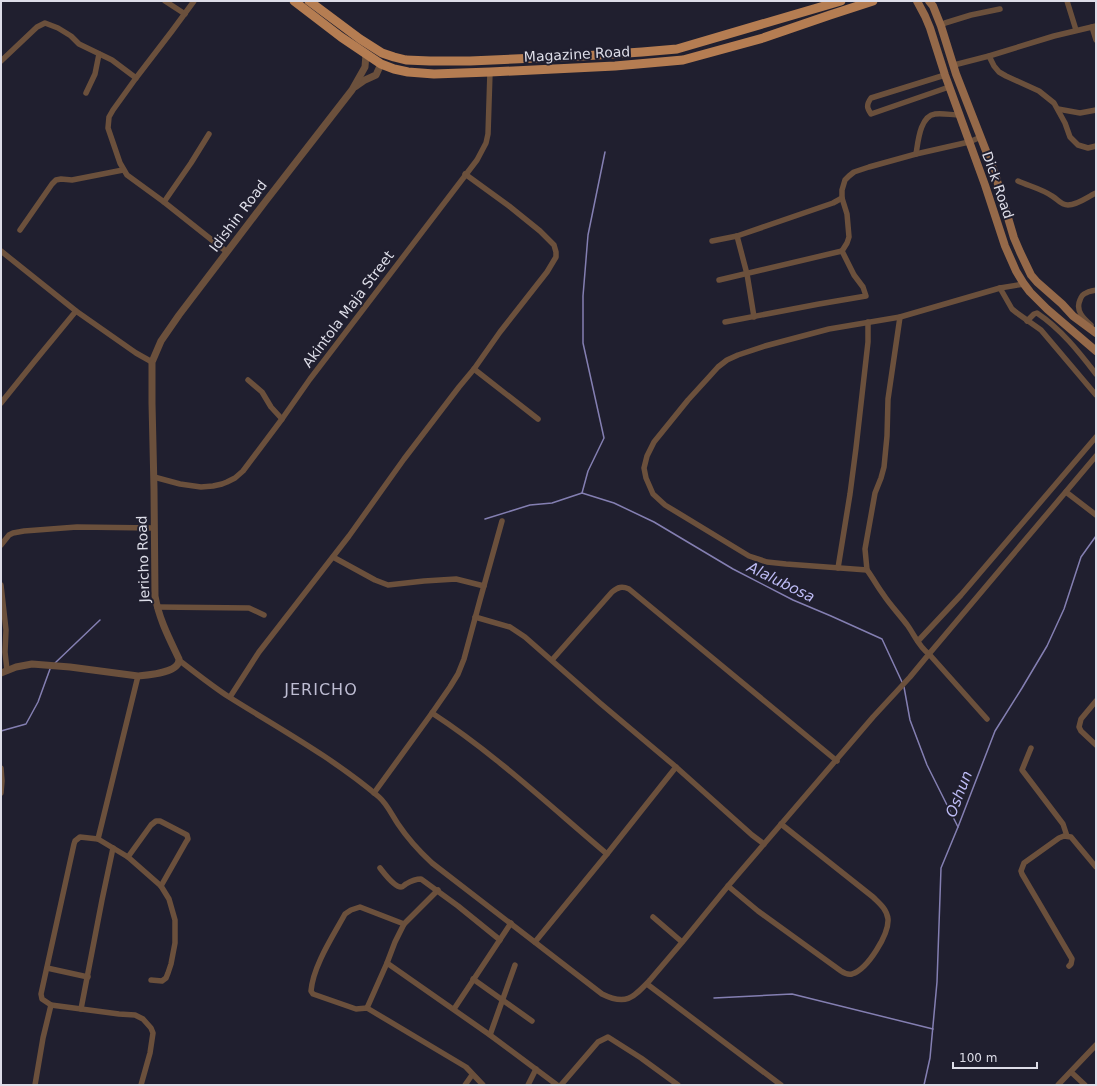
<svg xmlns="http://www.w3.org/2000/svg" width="1097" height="1086" viewBox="0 0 1097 1086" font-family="'DejaVu Sans',sans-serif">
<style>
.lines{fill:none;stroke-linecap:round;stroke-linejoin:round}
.stream{stroke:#847fb2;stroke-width:1.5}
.minor{stroke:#6b503c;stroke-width:5.5}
.tertiary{stroke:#6b503c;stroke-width:7}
.secondary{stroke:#956949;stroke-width:8}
.primary{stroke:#b57d52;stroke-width:9}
.labels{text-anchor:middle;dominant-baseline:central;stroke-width:4;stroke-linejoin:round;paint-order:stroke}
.street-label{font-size:14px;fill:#dddde8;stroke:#201f2f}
.water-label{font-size:15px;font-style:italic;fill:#bdbbf5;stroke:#201f2f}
.quarter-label{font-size:16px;letter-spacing:1px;fill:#bebdd3;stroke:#201f2f}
</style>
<rect width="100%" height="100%" fill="#201f2f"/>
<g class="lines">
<g class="stream">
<polyline points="582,493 588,471 604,438 583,343 583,296 588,235 605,152"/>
<polyline points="485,519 530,505 552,503 582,493 614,503 654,522 733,569 793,600 831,616 882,639 902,682"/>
<polyline points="55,663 100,620"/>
<polyline points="904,687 910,720 927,765 958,827"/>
<polyline points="1,731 26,724 38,702 50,669"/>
<polyline points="714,998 792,994 933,1029"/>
<polyline points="924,1085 930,1058 937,982 941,868 958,827 995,731 1022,688 1047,646 1064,609 1081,557 1096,536"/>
</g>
<g class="minor">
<polyline points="165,1 185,14"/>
<polyline points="194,1 172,31 136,78 113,110 109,117 108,128 120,163 127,175 164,202 227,252"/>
<polyline points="1067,1 1076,30"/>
<polyline points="941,26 945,23 971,15 1000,9"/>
<polyline points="1092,27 1096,40"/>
<polyline points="989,56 994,66 999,72 1006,76 1039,91 1054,103 1065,123 1070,137 1078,145 1088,148 1096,146"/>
<polyline points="1,61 37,27 45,23 58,28 71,36 79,44 112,60 136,78"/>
<polyline points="954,65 989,56 1054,36 1096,26"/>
<path d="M 945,75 L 871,98 C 866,105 867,108 871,114 L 949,87"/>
<polyline points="86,93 95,74 99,54"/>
<polyline points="1058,109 1080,113 1096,110"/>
<path d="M 916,154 C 918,142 920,116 935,114 C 943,113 952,115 960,115"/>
<path d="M 1018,181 C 1029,186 1042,189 1052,196 C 1058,199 1060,205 1068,205 C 1078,205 1087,197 1096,193"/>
<polyline points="164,202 191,163 209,134"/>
<polyline points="20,230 52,184 56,180 61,179 72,180 123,170"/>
<polyline points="737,236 747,274 754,317"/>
<polyline points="712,241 737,236 833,203 842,198"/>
<polyline points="1,251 76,311 136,353 152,362"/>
<polyline points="719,280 842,251"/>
<polyline points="1000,288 1012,309 1017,313 1041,330 1096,395"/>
<path d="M 1027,321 L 1034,314 L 1037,313 C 1061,329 1079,352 1096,374"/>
<polyline points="725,322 819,304 866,296 863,287 854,275 842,251 847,243 849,237 847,214 842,198 842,190 845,180 849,176 854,172 869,167 916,154 969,142 981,137"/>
<path d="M 1091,325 C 1084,319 1075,311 1080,300 C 1081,297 1083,294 1086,293 C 1089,291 1093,291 1096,290"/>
<polyline points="474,369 538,419"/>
<polyline points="248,380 262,392 271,407 282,419"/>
<polyline points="1,403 34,362 76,311"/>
<polyline points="154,477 180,484 201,487 213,486 222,484 227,482 235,478 243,471 282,419 310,379 336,345 477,160 486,143 488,134 490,72"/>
<polyline points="1066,492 1096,515"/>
<polyline points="1,545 9,535 13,533 24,531 77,527 154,528"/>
<polyline points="333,557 375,580 388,585 424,581 456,579 484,586"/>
<polyline points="838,568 850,494 856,448 868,342 868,322"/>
<polyline points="867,570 865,549 875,493 881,478 884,467 887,436 888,399 900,317"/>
<polyline points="1,585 6,630 5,652 7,670"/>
<polyline points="157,607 249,608 264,615"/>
<polyline points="475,617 510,627 525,637 600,703 676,767 752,835 764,844"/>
<polyline points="918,641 961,595 1096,437"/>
<path d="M 552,660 L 612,592 C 618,587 622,586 629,589 L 837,761"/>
<path d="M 180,661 C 196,673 212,686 229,697 C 280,729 333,758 379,797 C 387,804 392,815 398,824 C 408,839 419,851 432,863 L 602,994 C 626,1006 633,998 650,980 L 684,940 L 728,886 L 873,717 L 910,677 L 929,654 L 1096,456"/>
<polyline points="138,676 98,839 80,837 75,841 74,844 41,994 42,999 51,1005 119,1014 135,1015 143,1019 151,1028 153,1033 150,1053 141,1085"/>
<polyline points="230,697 259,652 349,536 404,459 459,387 474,369 500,332 547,272 556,257 556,252 554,245 540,231 509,206 465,174"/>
<polyline points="1096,701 1081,719 1079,727 1081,731 1096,745"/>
<path d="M 432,713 C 495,754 550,806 607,854"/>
<path d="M 987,719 L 929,654 C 919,647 915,636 908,626 C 900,615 890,605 883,594 C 877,586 873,578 867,570 L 786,564 L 767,562 L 749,556 L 665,505 L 653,494 L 646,478 L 644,468 L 647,456 L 654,442 L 688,400 L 709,377 L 718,367 L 727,360 L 738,355 L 765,346 L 829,329 L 900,317 L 1000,288 L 1024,284"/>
<polyline points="1031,748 1022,770 1063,824 1067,836"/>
<polyline points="1,768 2,781 1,793"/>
<polyline points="374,793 432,713 450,687 458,674 464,659 480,600 502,521"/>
<polyline points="98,839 128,857 161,886 169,899 175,920 175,943 171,964 168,973 166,978 162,981 151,980"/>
<polyline points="128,857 151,825 156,821 160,821 187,835 188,839 186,842 161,886"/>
<path d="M 380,868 C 384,873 394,887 401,887 C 403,887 404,885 406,884 C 411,881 415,879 421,879 L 458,906 L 500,940"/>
<path d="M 728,886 L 758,911 L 841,971 C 844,973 848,975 852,974 C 868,969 889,934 888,919 C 887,909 879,903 873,897 L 781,824"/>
<polyline points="653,917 682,942"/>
<path d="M 404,924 L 360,907 L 351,910 L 345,914 C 333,936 313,966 311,991 L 313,994 L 356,1009 L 367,1008 L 466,1067 L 483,1085"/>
<polyline points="535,942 607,854 676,767"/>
<polyline points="387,963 490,1035 557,1085"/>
<polyline points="1069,966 1071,964 1072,959 1022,874 1021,871 1024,863 1059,838 1064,836 1071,837 1096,867"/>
<polyline points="47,968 88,977"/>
<polyline points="473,979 532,1021"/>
<polyline points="647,984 781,1085"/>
<polyline points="367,1008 387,963 395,942 404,924 438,890"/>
<polyline points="81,1009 102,900 113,848"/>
<polyline points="454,1009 511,923"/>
<polyline points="490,1035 515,965"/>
<polyline points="1071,1072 1085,1085"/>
<polyline points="35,1085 43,1038 51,1005"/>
<polyline points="465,1085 472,1075"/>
<polyline points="528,1085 536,1069"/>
<polyline points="561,1085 598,1042 608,1037 641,1058 678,1085"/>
<polyline points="1058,1085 1096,1045"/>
</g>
<g class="tertiary">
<polyline points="355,87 365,80 376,75 381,64"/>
<path d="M 1,673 L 16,667 L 32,664 L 70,667 L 138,676 C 148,675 180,673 179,659 C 169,638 159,619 155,596 L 154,489 L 152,403 L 152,362 L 161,341 L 179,315 L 265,202 L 352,90 L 365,67 L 366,54"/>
</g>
<g class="secondary">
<polyline points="917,1 925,16 930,28 945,75 985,185 1005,246 1016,271 1024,284 1030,292 1047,309 1096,351"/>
<polyline points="929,1 933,6 941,26 956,74 995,174 1014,238 1020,252 1031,275 1037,282 1062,304 1073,316 1096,333"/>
</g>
<g class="primary">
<polyline points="294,1 341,37 381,64 394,69 408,72 434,74 490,72 615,66 683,60 763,38 830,15 873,1"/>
<polyline points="309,1 360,39 382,53 394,57 406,60 430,61 470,61 582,56 642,52 677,49 841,1"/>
</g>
</g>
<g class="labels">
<g class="street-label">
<text transform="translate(577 54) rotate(-3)">Magazine Road</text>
<text transform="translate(998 185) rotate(71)">Dick Road</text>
<text transform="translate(238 216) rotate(-53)">Idishin Road</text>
<text transform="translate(348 309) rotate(-53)">Akintola Maja Street</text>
<text transform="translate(143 559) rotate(-92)">Jericho Road</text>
</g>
<g class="water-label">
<text transform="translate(781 582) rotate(26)">Alalubosa</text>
<text transform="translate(959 794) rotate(-69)">Oshun</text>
</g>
<g class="quarter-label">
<text x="321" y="689">JERICHO</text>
</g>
</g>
<rect width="1097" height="1086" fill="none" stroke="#dddde8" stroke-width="4"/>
<path d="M953 1062v6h84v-6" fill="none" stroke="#dddde8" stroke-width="2"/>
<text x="959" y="1062" font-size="12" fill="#dddde8" stroke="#201f2f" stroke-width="3" paint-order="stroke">100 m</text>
</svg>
